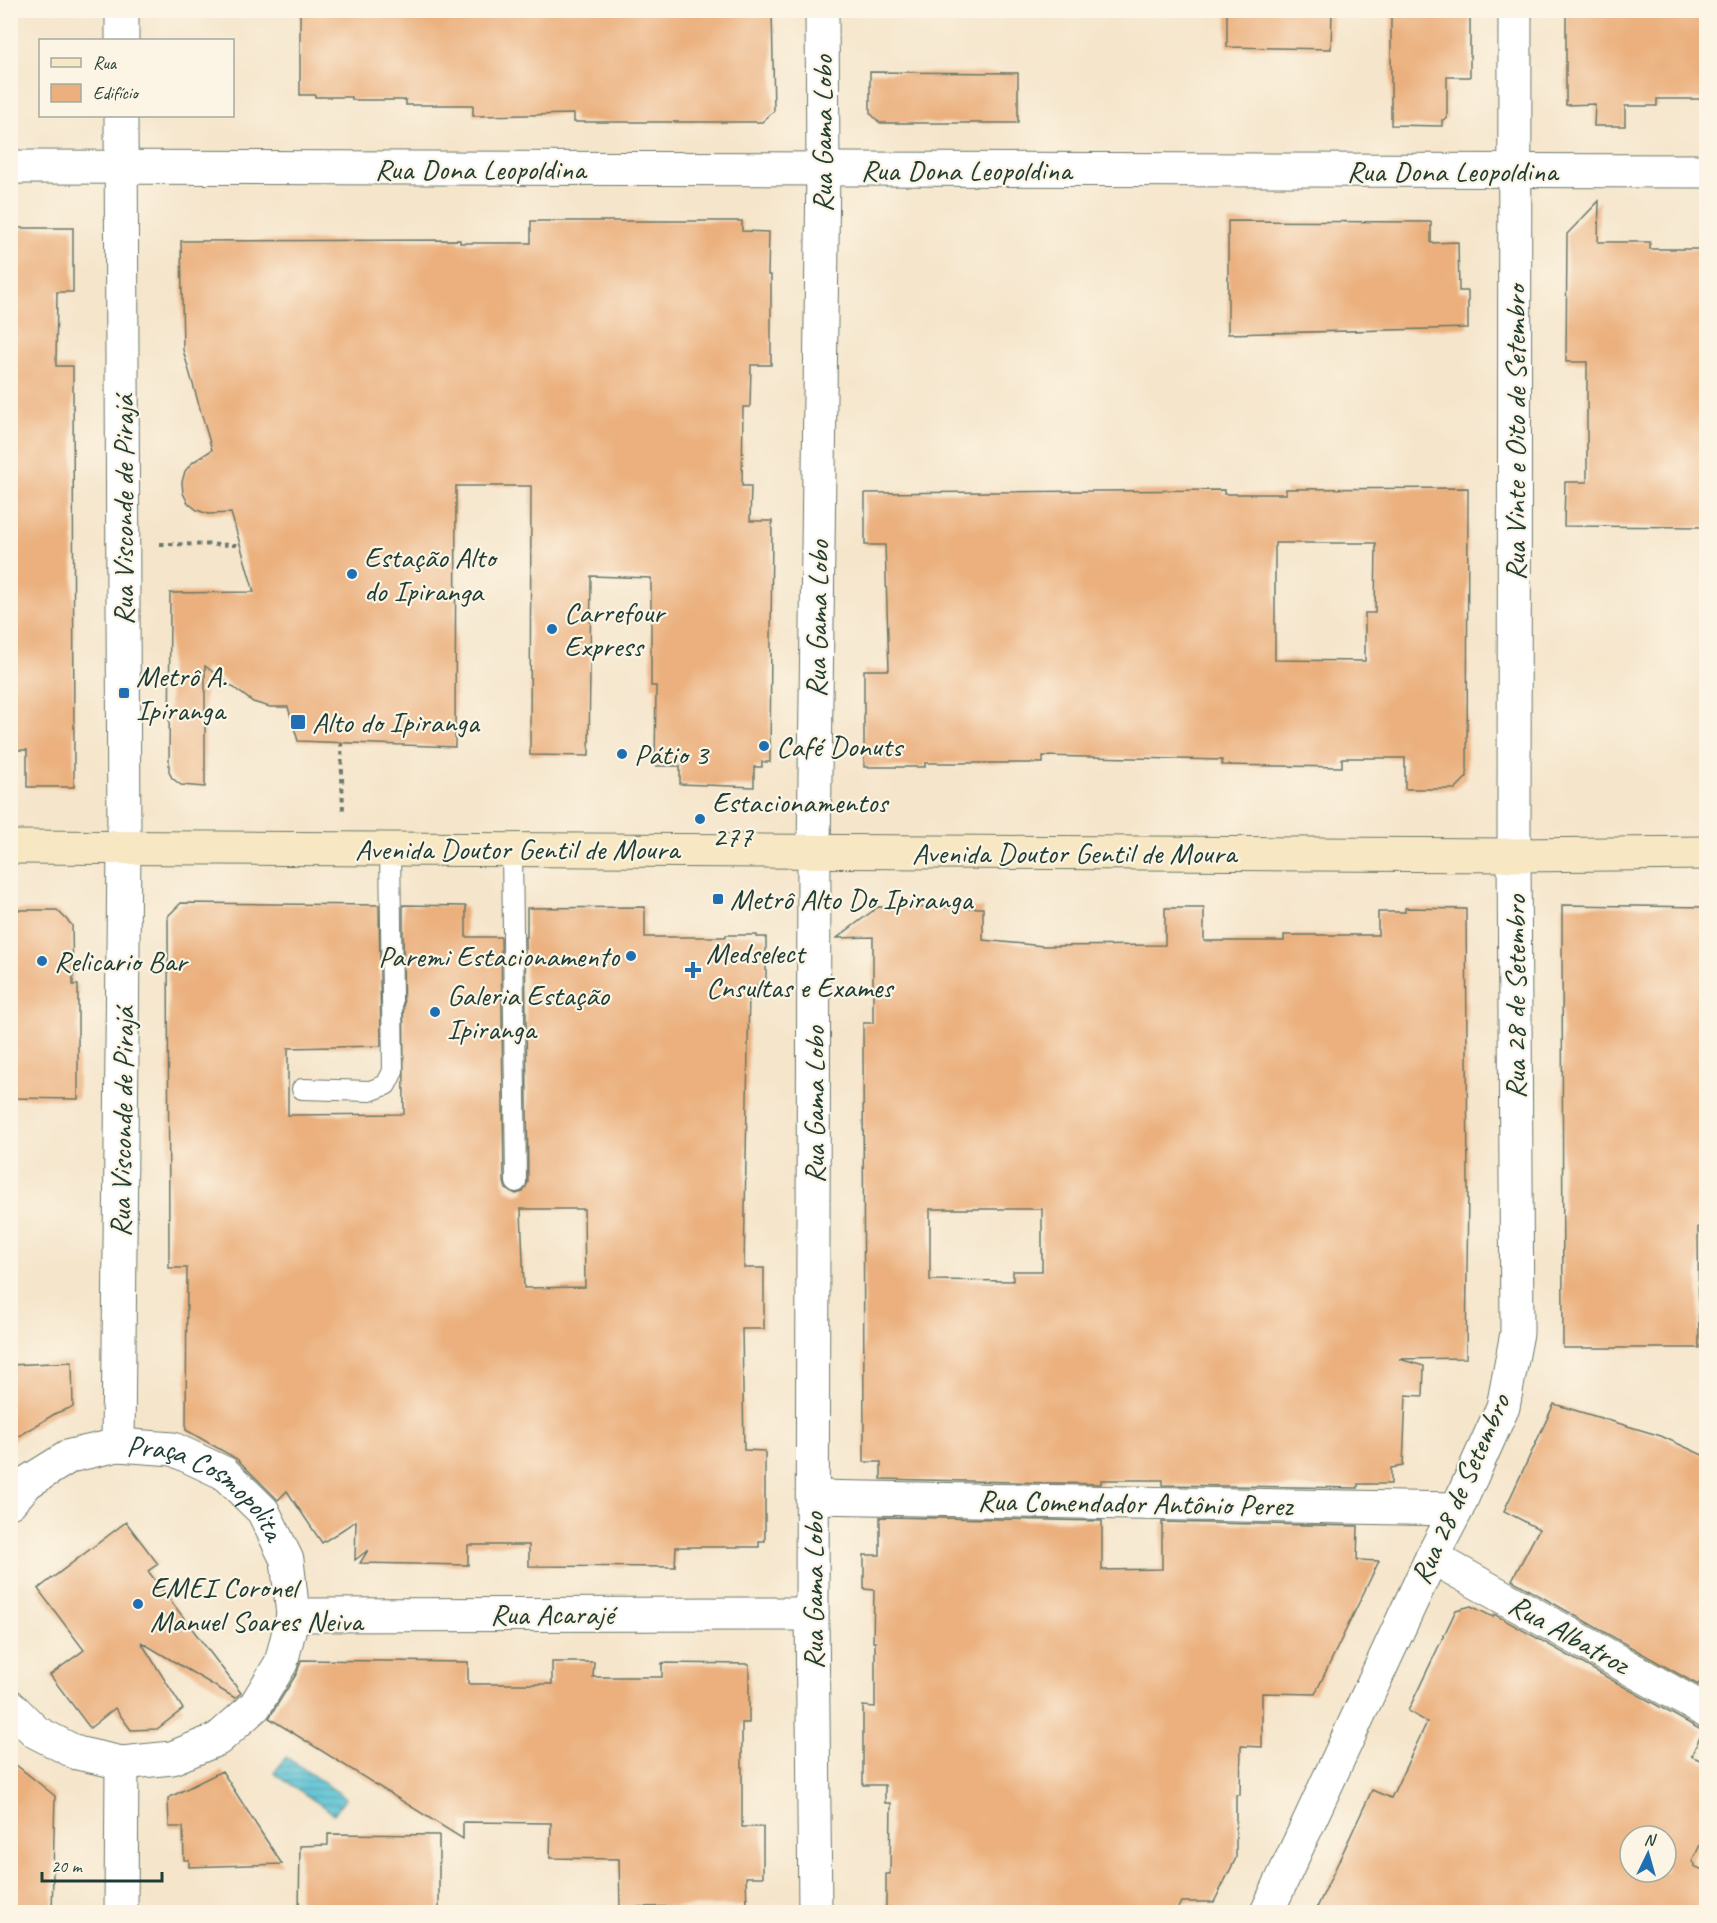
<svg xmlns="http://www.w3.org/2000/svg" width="1717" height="1923" viewBox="0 0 1717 1923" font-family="Caveat,sans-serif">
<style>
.water{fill:url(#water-rules);stroke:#3c7f84;stroke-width:1.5}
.building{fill:#ebb07e;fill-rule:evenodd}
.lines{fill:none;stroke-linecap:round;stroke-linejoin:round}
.service-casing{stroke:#6a7869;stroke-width:22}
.minor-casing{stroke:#6a7869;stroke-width:35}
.tertiary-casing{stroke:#6a7869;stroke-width:35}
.secondary-casing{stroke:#6a7869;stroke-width:35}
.path{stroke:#6a7869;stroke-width:4;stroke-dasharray:4.5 4.5;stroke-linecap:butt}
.service{stroke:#fff;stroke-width:20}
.minor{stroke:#fff;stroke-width:33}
.tertiary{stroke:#fff;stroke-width:33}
.secondary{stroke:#f7e8c3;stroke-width:33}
.poi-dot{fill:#1f6fb2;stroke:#fcf5e5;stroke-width:2}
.labels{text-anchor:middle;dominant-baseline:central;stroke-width:4.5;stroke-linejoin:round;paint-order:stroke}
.street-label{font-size:30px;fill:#1f3d34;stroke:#fcf5e5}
.poi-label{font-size:30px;fill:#1f3d34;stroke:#fcf5e5;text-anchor:start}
</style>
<defs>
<pattern id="water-rules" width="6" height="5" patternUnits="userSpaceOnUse" patternTransform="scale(1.5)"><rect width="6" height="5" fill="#58c1d5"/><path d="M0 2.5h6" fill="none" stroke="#489eae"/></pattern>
</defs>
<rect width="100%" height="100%" fill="#fcf5e5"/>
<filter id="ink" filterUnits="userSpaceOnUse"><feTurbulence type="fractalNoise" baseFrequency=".0167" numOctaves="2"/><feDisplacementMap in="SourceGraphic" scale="12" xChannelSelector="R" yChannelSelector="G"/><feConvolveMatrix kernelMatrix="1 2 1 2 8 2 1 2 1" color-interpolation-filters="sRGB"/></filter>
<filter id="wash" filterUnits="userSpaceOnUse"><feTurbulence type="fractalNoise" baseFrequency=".008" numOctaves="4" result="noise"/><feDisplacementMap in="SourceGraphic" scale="24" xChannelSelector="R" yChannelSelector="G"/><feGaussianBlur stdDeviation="1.35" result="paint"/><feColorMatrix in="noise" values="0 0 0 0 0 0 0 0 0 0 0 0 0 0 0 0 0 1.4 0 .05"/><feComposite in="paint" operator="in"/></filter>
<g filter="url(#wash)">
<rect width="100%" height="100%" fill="#f5e5cb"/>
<polygon class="water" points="286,1757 346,1798 334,1814 274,1773"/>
<g id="blocks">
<g class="building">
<polygon points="300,10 772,10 774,111 762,122 574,122 574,114 473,116 473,105 406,105 406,100 352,100 352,97 315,97 315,95 300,95"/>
<polygon points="1227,10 1332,10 1331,49 1227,47"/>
<polygon points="1391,10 1470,10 1470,77 1447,77 1447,119 1442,120 1442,126 1391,125"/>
<polygon points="1566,10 1707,10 1707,99 1657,99 1657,106 1625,106 1625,126 1594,126 1595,104 1566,105"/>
<polygon points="870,72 1018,73 1018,123 880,123 870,113"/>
<polygon points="1599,201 1598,242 1650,242 1650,249 1707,249 1707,527 1564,526 1565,482 1587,482 1587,362 1566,362 1567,234"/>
<polygon points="531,221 742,221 742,231 769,232 768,275 771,275 771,365 751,365 750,407 743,407 742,486 751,486 750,521 772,521 770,762 762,762 762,767 754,767 754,787 680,784 680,766 655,766 656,686 651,686 651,578 591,576 589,756 530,755 531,486 456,486 455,747 298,741 288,707 270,707 253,702 205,666 205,787 181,785 172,778 169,772 170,593 254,592 231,513 208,514 197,510 188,503 183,493 182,482 185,471 193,462 212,450 183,350 181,241 460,240 460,243 531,243"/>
<polygon points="1228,221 1431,222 1431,243 1458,242 1459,291 1468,291 1468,328 1228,334"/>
<polygon points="10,228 73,228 73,292 57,292 56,366 73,366 74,787 27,787 27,750 10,750"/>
<path d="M 1468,488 L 1467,777 L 1455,789 L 1405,789 L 1405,758 L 1342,758 L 1342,767 L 1222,765 L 1222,760 L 1043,756 L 1043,763 L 925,763 L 925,767 L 864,767 L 864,670 L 889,670 L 885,545 L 865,545 L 865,493 L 1224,490 L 1224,494 L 1286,494 L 1286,489 ZM 1275,543 L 1376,543 L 1375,613 L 1365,613 L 1365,661 L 1275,660 Z"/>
<path d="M 181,903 L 379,905 L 381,1046 L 288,1048 L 288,1115 L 404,1114 L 403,905 L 466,906 L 466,937 L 501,937 L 504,1182 L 506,1189 L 516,1194 L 523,1192 L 528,1182 L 525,937 L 527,937 L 527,908 L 645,907 L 645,937 L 726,937 L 726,935 L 757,935 L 757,937 L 766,937 L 766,985 L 757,985 L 756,991 L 749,991 L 744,1268 L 764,1268 L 764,1329 L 742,1329 L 744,1450 L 765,1451 L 765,1541 L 759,1541 L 759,1547 L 676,1547 L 675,1567 L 529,1566 L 529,1545 L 468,1545 L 468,1565 L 360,1563 L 368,1550 L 355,1560 L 356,1521 L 322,1543 L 287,1491 L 278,1500 L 237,1459 L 186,1430 L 187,1268 L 169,1268 L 168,916 ZM 521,1209 L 584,1209 L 585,1287 L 524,1288 Z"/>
<polygon points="1562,905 1707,907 1707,1227 1698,1227 1699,1348 1563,1348"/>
<path d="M 878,907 L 983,908 L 983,940 L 1043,946 L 1165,945 L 1165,908 L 1204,908 L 1204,941 L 1284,941 L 1284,935 L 1378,935 L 1378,912 L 1405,912 L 1405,908 L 1466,909 L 1468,1187 L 1466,1358 L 1399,1359 L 1424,1366 L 1423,1396 L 1406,1395 L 1403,1466 L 1391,1468 L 1391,1484 L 1358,1484 L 1358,1488 L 1163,1485 L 1163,1480 L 1101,1480 L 1101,1484 L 881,1479 L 881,1462 L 864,1462 L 863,1023 L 873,1023 L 873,937 L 837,938 ZM 930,1209 L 1042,1209 L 1042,1271 L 1013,1271 L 1013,1281 L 930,1280 Z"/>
<polygon points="13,910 57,910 72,925 73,985 78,985 78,1099 10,1098"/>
<polygon points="72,1362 73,1407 56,1413 10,1442 10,1365"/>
<polygon points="1554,1404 1661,1436 1707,1457 1707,1669 1698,1685 1512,1580 1539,1529 1504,1511"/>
<polygon points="880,1517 1102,1521 1102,1570 1162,1569 1162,1522 1358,1526 1357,1560 1379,1561 1315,1694 1262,1693 1262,1747 1241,1746 1240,1795 1236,1795 1236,1858 1214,1902 1181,1902 1176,1912 886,1912 886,1874 890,1874 891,1803 885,1803 885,1785 863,1785 863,1706 875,1707 875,1642 873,1642 874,1590 864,1589 864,1555 880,1555"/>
<polygon points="126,1522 158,1564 148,1571 241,1693 235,1698 141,1642 183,1709 157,1729 131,1730 115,1708 90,1728 50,1675 84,1650 38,1589"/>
<path d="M 1471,1606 L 1493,1617 L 1494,1614 L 1703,1731 L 1691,1756 L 1707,1763 L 1707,1830 L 1692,1862 L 1695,1864 L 1694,1866 L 1707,1872 L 1707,1912 L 1315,1912 L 1372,1790 L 1391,1798 L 1427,1722 L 1408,1711 L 1456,1610 ZM 1630,1836 L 1666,1836 L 1666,1872 L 1630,1872 Z"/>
<polygon points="301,1660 468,1662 468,1684 552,1684 552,1662 594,1662 593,1677 662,1677 662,1663 749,1664 749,1723 742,1723 742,1827 763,1827 763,1877 746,1877 747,1906 620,1907 619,1859 550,1858 551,1823 463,1822 463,1839 269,1718 297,1673"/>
<polygon points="10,1760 55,1796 52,1912 10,1912"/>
<polygon points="222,1771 257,1826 282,1864 189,1867 189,1860 184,1860 183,1827 169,1827 168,1798"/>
<polygon points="328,1834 439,1835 439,1912 299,1912 300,1846 328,1845"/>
</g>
</g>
</g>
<g filter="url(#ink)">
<use href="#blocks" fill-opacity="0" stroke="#6a7869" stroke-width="1.5"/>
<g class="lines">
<defs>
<g id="service">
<polyline points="512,850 516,1182"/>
<polyline points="302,1089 370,1091 386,1085 393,1071 390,849"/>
</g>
<g id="minor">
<polyline points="122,40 122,10"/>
<polyline points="10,167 1706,171"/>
<polyline points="814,851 823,169 822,10"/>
<polyline points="118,1445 124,848 121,116"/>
<polyline points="814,1497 1457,1509"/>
<path id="s1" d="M 10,1502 L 28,1482 L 70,1456 L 118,1445 L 173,1449 L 224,1473 L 263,1511 L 287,1560 L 293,1615 L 281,1663 L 255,1706 L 218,1739 L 172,1758 L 122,1763 L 77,1753 L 36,1732 L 10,1706"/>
<polyline points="1432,1557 1706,1711"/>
<polyline points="293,1615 812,1614"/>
<polyline points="121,1912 122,1763"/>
<polyline points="1267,1912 1432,1557 1457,1509 1503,1407 1517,1333 1514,855 1515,10"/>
</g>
<polyline id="tertiary" points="814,851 812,1614 815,1912"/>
<polyline id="secondary" points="10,847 1514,855 1706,853"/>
</defs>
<use href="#service" class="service-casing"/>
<use href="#minor" class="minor-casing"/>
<use href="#tertiary" class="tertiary-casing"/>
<use href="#secondary" class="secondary-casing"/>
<g class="path">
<polyline points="160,544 240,545"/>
<polyline points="341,742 343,811"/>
</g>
<use href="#service" class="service"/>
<use href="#minor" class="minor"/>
<use href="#tertiary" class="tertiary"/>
<use href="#secondary" class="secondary"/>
</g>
</g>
<g class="poi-dot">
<circle cx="352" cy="574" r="6"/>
<circle cx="552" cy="629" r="6"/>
<rect x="118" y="687" width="12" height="12" rx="3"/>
<rect x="290" y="714" width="16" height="16" rx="3"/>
<circle cx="764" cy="746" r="6"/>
<circle cx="622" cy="754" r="6"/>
<circle cx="700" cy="819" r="6"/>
<rect x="712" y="893" width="12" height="12" rx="3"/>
<circle cx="631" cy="956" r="6"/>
<circle cx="42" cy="961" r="6"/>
<path d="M690 961h6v6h6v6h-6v6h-6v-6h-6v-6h6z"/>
<circle cx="435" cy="1012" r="6"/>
<circle cx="138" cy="1604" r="6"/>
</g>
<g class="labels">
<g class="street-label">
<text transform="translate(822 134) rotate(-90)">Rua Gama Lobo</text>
<text x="480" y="169">Rua Dona Leopoldina</text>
<text x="966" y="170">Rua Dona Leopoldina</text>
<text x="1452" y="171">Rua Dona Leopoldina</text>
<text transform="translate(1515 433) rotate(-90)">Rua Vinte e Oito de Setembro</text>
<text transform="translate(123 510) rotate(-90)">Rua Visconde de Pirajá</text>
<text transform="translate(817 619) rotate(-89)">Rua Gama Lobo</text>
<text x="517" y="849">Avenida Doutor Gentil de Moura</text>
<text x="1074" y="853">Avenida Doutor Gentil de Moura</text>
<text transform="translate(1515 997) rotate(-90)">Rua 28 de Setembro</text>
<text transform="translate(814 1105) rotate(-90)">Rua Gama Lobo</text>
<text transform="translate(122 1122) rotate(-89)">Rua Visconde de Pirajá</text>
<text transform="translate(1460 1489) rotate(-66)">Rua 28 de Setembro</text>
<text stroke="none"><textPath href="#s1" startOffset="228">Praça Cosmopolita</textPath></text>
<text transform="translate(1135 1503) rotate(1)">Rua Comendador Antônio Perez</text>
<text transform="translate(813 1591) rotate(-90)">Rua Gama Lobo</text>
<text x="552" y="1614">Rua Acarajé</text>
<text transform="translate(1569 1634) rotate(29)">Rua Albatroz</text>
</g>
<g class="poi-label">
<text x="364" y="557">Estação Alto<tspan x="364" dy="34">do Ipiranga</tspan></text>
<text x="564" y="612">Carrefour<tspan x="564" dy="34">Express</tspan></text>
<text x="136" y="676">Metrô A.<tspan x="136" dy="34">Ipiranga</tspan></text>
<text x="312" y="722">Alto do Ipiranga</text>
<text x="776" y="746">Café Donuts</text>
<text x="634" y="754">Pátio 3</text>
<text x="712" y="802">Estacionamentos<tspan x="712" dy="34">277</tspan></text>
<text x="730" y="899">Metrô Alto Do Ipiranga</text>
<text x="706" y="953">Medselect<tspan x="706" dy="34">Cnsultas e Exames</tspan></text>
<text x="619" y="956" text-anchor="end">Paremi Estacionamento</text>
<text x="54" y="961">Relicario Bar</text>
<text x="447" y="995">Galeria Estação<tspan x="447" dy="34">Ipiranga</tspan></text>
<text x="150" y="1587">EMEI Coronel<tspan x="150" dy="34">Manuel Soares Neiva</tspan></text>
</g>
</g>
<rect width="1717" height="1923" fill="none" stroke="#fcf5e5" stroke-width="36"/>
<rect x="39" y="39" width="195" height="78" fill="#fcf5e5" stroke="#a4ab9e" stroke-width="1.5"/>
<rect x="51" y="58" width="30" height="9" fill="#f7e8c3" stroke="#a4ab9e" stroke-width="1.5"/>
<text x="93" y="69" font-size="18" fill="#1f3d34">Rua</text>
<rect x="51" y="84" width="30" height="18" fill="#ebb07e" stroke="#a4ab9e" stroke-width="1.5"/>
<text x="93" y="99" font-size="18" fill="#1f3d34">Edifício</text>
<g transform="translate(1648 1854) rotate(5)"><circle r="28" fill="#fcf5e5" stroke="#a4ab9e" stroke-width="1.5"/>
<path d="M0-4.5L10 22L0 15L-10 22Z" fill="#1f6fb2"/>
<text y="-9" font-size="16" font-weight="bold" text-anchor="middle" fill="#1f3d34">N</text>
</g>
<path d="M42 1872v9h120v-9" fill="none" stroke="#1f3d34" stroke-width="3"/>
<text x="51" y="1872" font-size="18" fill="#1f3d34" stroke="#fcf5e5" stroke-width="4.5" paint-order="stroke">20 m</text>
</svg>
